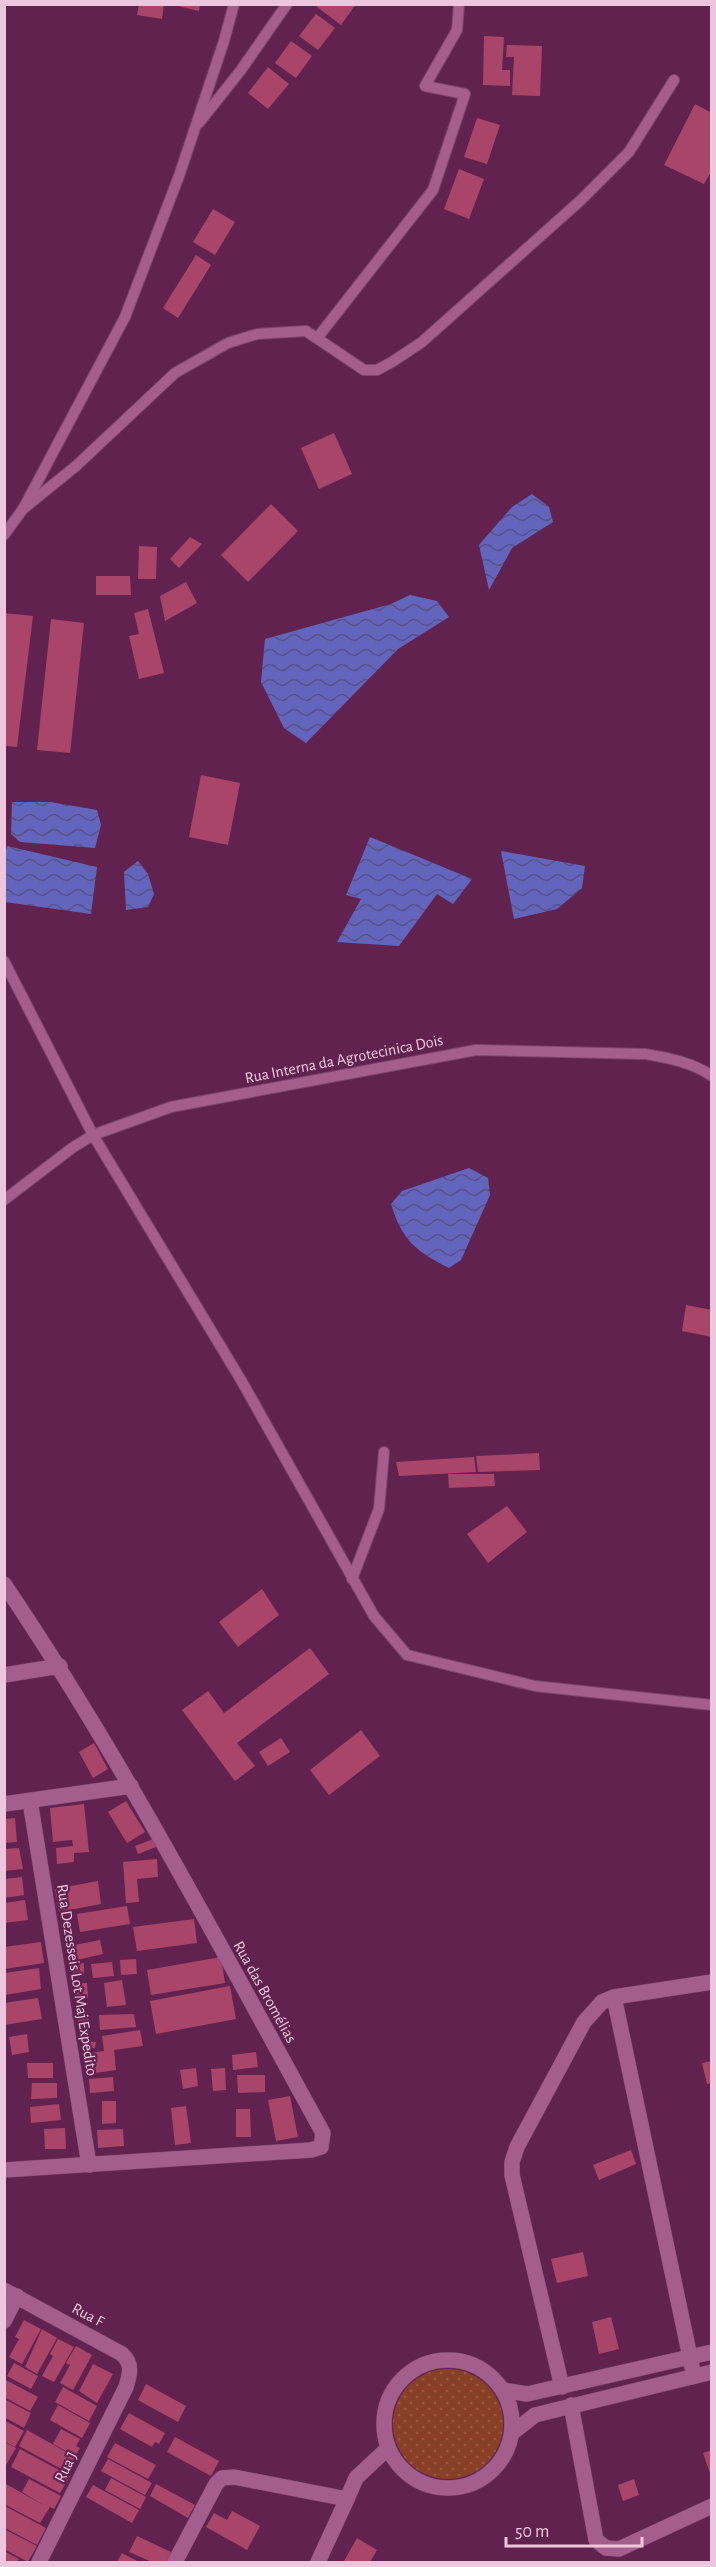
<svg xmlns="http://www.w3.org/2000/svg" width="716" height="2567" viewBox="0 0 716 2567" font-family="'Alegreya Sans',sans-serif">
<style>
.grass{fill:url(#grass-dots)}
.water{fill:url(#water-waves)}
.building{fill:#a84569}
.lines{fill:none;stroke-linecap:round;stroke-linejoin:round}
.service-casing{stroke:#7e456e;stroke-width:12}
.minor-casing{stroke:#7e456e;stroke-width:16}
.service{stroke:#a45e8e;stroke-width:10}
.minor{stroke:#a45e8e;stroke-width:15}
.labels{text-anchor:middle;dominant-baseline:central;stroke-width:4.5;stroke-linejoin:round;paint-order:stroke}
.street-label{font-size:16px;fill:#edc6de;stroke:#622250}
</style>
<defs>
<pattern id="grass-dots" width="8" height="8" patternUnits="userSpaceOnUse" patternTransform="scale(1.5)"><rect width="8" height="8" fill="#874026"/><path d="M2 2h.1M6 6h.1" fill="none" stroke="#985a45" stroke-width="1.8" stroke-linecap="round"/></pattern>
<pattern id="water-waves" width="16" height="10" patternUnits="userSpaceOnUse" patternTransform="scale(1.5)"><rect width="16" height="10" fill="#6365bd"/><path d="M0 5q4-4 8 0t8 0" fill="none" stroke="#565286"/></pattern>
</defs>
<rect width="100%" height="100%" fill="#622250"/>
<circle class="grass" cx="448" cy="2424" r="55"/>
<g class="water">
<polygon points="532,494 549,507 553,522 512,548 489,590 479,545 512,507"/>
<polygon points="410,595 437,601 449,617 398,649 306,743 284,728 261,682 265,639 391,604"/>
<polygon points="12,802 50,802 97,810 101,825 95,848 20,842 11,834"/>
<polygon points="370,837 472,879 453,904 437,894 399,946 337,942 361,899 346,895"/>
<polygon points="7,846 97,867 91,914 5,902 5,856"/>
<polygon points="501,851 585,866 582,888 557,909 514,919"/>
<polygon points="138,861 148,874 154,894 148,907 126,910 124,872"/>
<path d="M 469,1168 L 488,1178 L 490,1195 L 461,1260 L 449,1268 C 415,1251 402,1240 391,1204 L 402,1191 Z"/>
</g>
<g class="building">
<polygon points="139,4 164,4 162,19 137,15"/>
<polygon points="169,4 200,4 199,11"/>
<polygon points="319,4 356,4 341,25 317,7"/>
<polygon points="316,14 335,28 318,50 299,36"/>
<polygon points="484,36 504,37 502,70 510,70 510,86 483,85"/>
<polygon points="291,41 312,56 296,78 275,63"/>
<polygon points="507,45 542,46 540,96 512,95 514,57 506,57"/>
<polygon points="268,67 289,84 268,109 248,93"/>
<polygon points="695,104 712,113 712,170 704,184 664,165"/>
<polygon points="477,118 500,125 487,164 464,157"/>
<polygon points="459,169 484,179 469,219 444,209"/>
<polygon points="213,209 235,222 215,255 193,242"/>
<polygon points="196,255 211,265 178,318 163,308"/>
<polygon points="334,433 352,474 319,489 301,448"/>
<polygon points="271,504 298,531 248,582 221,555"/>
<polygon points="190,537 202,544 179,568 170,559"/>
<polygon points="139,546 157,547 156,579 138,579"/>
<polygon points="96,576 130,576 131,595 96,595"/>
<polygon points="186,582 197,603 165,621 160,596"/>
<polygon points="148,609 164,673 139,679 129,636 139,634 134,613"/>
<polygon points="4,613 33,616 17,747 4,746"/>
<polygon points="51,619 84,623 70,753 37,750"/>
<polygon points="201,775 240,783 228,845 189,837"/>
<polygon points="686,1305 712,1310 712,1337 682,1331"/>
<polygon points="539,1453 540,1470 478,1472 476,1456"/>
<polygon points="474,1457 476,1472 399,1476 396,1462"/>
<polygon points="448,1474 494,1474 495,1486 449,1488"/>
<polygon points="507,1506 527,1532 488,1563 467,1534"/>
<polygon points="262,1589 279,1615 238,1647 219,1622"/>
<polygon points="310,1648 329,1674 237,1743 255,1766 235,1781 182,1710 208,1691 224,1713"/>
<polygon points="361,1730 380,1756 329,1795 310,1770"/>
<polygon points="281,1738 290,1752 268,1766 259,1752"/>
<polygon points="94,1743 108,1769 93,1778 79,1752"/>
<polygon points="126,1801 145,1832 127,1843 108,1812"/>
<polygon points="84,1804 89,1852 74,1853 74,1862 57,1864 56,1848 73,1846 72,1840 53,1842 50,1808"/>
<polygon points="15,1818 17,1842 4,1843 4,1819"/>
<polygon points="153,1839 156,1847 138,1854 135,1846"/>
<polygon points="19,1848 23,1869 4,1871 4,1849"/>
<polygon points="157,1859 158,1877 137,1879 139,1902 126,1903 123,1862"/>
<polygon points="22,1877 24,1895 4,1898 4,1879"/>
<polygon points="98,1881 101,1904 59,1912 55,1889"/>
<polygon points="25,1900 28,1920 4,1923 4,1903"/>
<polygon points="127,1906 130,1924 80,1932 77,1914"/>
<polygon points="194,1919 197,1943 137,1951 133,1927"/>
<polygon points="100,1940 103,1954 72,1961 70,1946"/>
<polygon points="41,1942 44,1963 4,1969 4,1947"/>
<polygon points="221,1957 225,1983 151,1995 147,1970"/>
<polygon points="136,1959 137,1974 121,1975 120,1960"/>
<polygon points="112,1962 114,1976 93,1978 91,1964"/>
<polygon points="84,1963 84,1976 73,1977 72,1964"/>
<polygon points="39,1968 41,1989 5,1995 5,1973"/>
<polygon points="122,1980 126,2005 107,2007 104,1983"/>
<polygon points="74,1983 87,1983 88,1998 75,1999"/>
<polygon points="230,1986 236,2019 156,2034 150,2001"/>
<polygon points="38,1998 42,2019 4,2025 4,2003"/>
<polygon points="88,2014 90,2029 79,2031 77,2015"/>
<polygon points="134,2014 136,2027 100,2030 99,2015"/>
<polygon points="140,2030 143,2046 114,2050 116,2070 89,2074 86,2054 104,2051 102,2036"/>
<polygon points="27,2034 29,2052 12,2055 9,2037"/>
<polygon points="83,2041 96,2042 95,2048 83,2048"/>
<polygon points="256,2052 258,2067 233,2070 232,2055"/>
<polygon points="712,2061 712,2083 707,2084 702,2063"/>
<polygon points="27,2063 53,2063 53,2078 28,2078"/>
<polygon points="196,2068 198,2086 183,2089 180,2070"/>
<polygon points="225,2068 226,2090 213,2091 211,2069"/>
<polygon points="237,2075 265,2075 265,2092 238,2093"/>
<polygon points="113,2077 114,2091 90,2093 89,2079"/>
<polygon points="32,2083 57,2083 57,2098 31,2099"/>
<polygon points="290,2096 298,2137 276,2141 268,2100"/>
<polygon points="102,2101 116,2101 116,2123 102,2124"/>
<polygon points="59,2104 61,2120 31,2123 30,2107"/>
<polygon points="186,2106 191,2143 175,2145 171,2108"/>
<polygon points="236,2109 250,2109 251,2137 236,2137"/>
<polygon points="65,2128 66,2149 45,2149 44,2129"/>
<polygon points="123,2129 124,2146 98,2148 97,2130"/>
<polygon points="631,2150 636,2164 599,2180 593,2165"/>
<polygon points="583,2252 588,2276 557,2283 551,2259"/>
<polygon points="611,2317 619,2349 599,2354 592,2322"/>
<polygon points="24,2320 41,2329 22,2364 9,2357 19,2339 15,2337"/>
<polygon points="42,2329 57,2338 37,2374 25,2367"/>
<polygon points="58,2339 74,2347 54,2382 42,2376 53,2356 50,2354"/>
<polygon points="76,2346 92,2355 73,2390 60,2383 70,2365 66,2363"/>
<polygon points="14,2363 38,2376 31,2389 7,2376"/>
<polygon points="93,2364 113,2374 97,2403 79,2391"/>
<polygon points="4,2379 38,2397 30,2411 4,2397"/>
<polygon points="146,2384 186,2406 178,2422 138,2400"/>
<polygon points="63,2387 97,2406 89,2421 55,2402"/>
<polygon points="4,2399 31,2413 24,2428 4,2417"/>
<polygon points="58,2405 90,2423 82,2438 50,2420"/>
<polygon points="129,2413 165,2433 159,2444 155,2442 152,2447 120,2429"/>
<polygon points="4,2420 24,2431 15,2447 4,2441"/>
<polygon points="61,2429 80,2439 76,2446 80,2448 75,2456 53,2444"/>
<polygon points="27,2430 75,2457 67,2472 19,2446"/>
<polygon points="175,2437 219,2461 211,2476 167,2452"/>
<polygon points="5,2442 16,2448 6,2465 5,2464"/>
<polygon points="115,2443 156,2465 148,2479 107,2457"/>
<polygon points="20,2449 70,2476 60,2493 11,2467"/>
<polygon points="712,2450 712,2475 711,2476 703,2453"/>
<polygon points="108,2459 152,2483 145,2495 101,2471"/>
<polygon points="111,2478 146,2497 140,2509 105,2490"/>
<polygon points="29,2479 61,2496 54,2509 50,2507 40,2523 4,2504 6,2484 45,2506 22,2492"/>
<polygon points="634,2479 639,2495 623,2501 618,2485"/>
<polygon points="156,2484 195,2505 188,2518 150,2496"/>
<polygon points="93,2485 139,2510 132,2523 86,2497"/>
<polygon points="5,2506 46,2528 37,2545 5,2528"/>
<polygon points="232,2511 260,2526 247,2550 206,2527 214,2513 227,2520"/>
<polygon points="4,2529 37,2546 28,2562 4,2549"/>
<polygon points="137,2536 171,2552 167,2562 152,2562 129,2552"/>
<polygon points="357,2538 377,2550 370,2562 344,2561"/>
<polygon points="4,2551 19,2559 17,2562 4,2562"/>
<polygon points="122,2553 139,2562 117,2562"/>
</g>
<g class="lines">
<defs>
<g id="service">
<polyline points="199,123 241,70 287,4"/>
<polyline points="318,337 433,190 465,94 425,86 457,30 459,4"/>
<polyline points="23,509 76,466 175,373 228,343 257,334 306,331 364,370 377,370 392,362 422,342 581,200 629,152 674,80"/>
<polyline points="4,535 23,509 125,317 179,176 224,41 234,4"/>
<polyline points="4,961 93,1135 241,1380 374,1616 407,1655 535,1686 712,1705"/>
<path d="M 4,1200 L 72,1148 L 93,1135 L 171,1107 L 476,1050 L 645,1054 C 668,1058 692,1062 712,1076"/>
<polyline points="352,1579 379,1509 384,1452"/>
</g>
<g id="minor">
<path d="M 4,1584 C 123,1760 221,1948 323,2133 L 321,2147 L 311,2150 L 4,2170"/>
<polyline points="4,1675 60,1666"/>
<polyline points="30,1801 89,2165"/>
<polyline points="4,1804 131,1786"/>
<polyline points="614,1997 694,2376"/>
<path d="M 4,2290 L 122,2354 C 133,2364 130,2374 126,2387 L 39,2562"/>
<polyline points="4,2321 17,2296"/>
<circle cx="448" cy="2424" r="64"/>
<polyline points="562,2387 512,2175 512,2162 517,2147 584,2022 602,2002 614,1997 712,1982"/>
<polyline points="503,2390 527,2394 712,2352"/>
<polyline points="571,2405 596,2540 606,2548 619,2549 712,2506"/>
<polyline points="512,2433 535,2415 712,2372"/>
<polyline points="175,2562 216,2484 222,2478 234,2477 347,2499 356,2478 388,2448"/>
<polyline points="318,2562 347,2499"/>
</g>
</defs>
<use href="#service" class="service-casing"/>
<use href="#minor" class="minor-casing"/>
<use href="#service" class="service"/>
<use href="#minor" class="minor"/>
</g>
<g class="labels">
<g class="street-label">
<text transform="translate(344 1059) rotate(-11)">Rua Interna da Agrotecinica Dois</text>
<text transform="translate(77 1980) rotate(81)">Rua Dezesseis Lot Maj Expedito</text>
<text transform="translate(265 1992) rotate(61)">Rua das Bromélias</text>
<text transform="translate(88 2315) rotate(28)">Rua F</text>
<text transform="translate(66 2467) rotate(-63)">Rua J</text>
</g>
</g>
<rect width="716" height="2567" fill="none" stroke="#edc6de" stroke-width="12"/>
<path d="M506 2537v9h136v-9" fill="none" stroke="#edc6de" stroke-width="3"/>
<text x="515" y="2537" font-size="18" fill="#edc6de" stroke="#622250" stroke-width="4.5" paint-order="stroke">50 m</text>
</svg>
